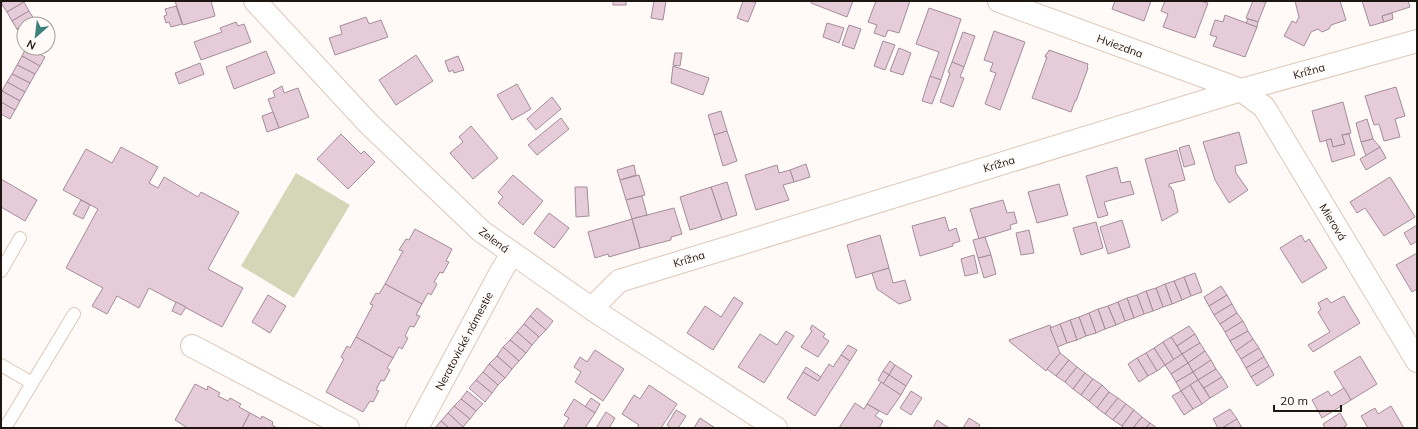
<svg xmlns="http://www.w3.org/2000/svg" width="1418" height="429" viewBox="0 0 1418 429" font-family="Mulish,sans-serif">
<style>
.green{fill:#d4d6b7}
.building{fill:#e6ccd9;stroke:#a48c98}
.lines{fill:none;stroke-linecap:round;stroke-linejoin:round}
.lane-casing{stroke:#dec7b8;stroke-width:14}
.street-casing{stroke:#dec7b8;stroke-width:24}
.lane{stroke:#fff;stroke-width:12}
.street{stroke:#fff;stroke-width:22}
.labels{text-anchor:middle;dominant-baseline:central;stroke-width:3;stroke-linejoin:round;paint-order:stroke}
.street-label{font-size:11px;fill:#1e1611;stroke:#fffaf7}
</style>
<rect width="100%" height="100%" fill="#fffaf7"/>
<polygon class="green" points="296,173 350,205 294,298 241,266"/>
<g class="building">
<polygon points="5,1 24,1 24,2 7,12 1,3"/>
<polygon points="175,1 211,1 215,16 183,25"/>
<rect x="613" y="1" width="13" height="4"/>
<polygon points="654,1 666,1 663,20 651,18"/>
<polygon points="743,1 756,2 748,22 737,18"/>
<polygon points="812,1 853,1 847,17 811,3"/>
<polygon points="876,1 910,1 899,33 888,30 885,37 874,33 877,25 868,22"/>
<polygon points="1115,1 1151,1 1144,21 1112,9"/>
<polygon points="1165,1 1200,1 1208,3 1195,38 1163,27 1168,14 1161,11"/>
<polygon points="1253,1 1266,2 1258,22 1246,18"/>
<polygon points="1295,1 1340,1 1346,20 1331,25 1329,29 1322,32 1318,29 1311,32 1304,46 1284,36 1292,21 1296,23 1299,17"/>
<polygon points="1362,1 1408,1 1410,7 1382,16 1384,22 1370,26"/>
<polygon points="24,2 29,11 12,21 7,12"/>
<polygon points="176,6 182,24 171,27 169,22 166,23 164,16 167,15 165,9"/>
<polygon points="929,8 961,19 941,80 930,77 939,52 916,44"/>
<polygon points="29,11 34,19 24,24 17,29 12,21"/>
<polygon points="1392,13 1393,19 1384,22 1382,16"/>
<polygon points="1225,15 1257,27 1245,57 1213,46 1217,37 1210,35 1215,20 1223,22"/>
<polygon points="366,17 369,24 381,20 388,37 335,55 329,38 342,34 340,26"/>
<polygon points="34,19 37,24 26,24"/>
<polygon points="1248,19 1258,22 1257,27 1246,23"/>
<polygon points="236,22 238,26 244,24 251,42 201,60 194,42 222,32 220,28"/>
<polygon points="827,23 844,28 839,43 823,37"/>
<polygon points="24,25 24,37 22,38 17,29"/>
<polygon points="849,25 861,29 854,49 842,45"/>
<polygon points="994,31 1025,42 1000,110 985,104 996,73 990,71 993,63 984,60"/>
<polygon points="963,32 975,36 964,67 952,62"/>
<polygon points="883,41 895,45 885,70 874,66"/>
<polygon points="26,48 29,48 45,57 40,66 22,56"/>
<polygon points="899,48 911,53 903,75 890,71"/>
<polygon points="1049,50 1088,64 1087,67 1088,68 1076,101 1075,101 1071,112 1032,98 1047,57 1045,57 1046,54 1047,54"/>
<polygon points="266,51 275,73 234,89 226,67"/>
<polygon points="675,53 682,53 680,66 673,65"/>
<polygon points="416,55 433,81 396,105 379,80"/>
<polygon points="22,56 40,66 35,74 17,65"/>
<polygon points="458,56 464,70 454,73 453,70 449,72 445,61"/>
<polygon points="952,62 964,67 960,77 964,78 953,107 940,102 950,73 948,72"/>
<polygon points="200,63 204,74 179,84 175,73"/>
<polygon points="17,65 35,74 30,83 12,74"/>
<polygon points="673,66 709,78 703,95 671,83"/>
<polygon points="12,74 30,83 25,92 7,82"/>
<polygon points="930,76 941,80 932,104 922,101"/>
<polygon points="7,82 25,92 20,101 2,91"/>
<polygon points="517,84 531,109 512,120 497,95"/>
<polygon points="282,86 284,93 298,88 309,117 279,128 268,99 275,97 273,91"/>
<polygon points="1396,87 1405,116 1395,119 1400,137 1384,141 1379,124 1374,125 1365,96"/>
<polygon points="2,91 20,101 15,110 1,102 1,94"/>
<polygon points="552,97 561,109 536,130 527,119"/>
<polygon points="1,102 15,110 10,119 1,114"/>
<polygon points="1343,102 1351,133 1342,135 1345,144 1333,147 1331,139 1320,142 1312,111"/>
<polygon points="721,111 727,131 714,135 708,115"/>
<polygon points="273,112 279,128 267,132 262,116"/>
<polygon points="561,118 569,129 537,155 528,145"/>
<polygon points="1367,119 1373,139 1361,142 1356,123"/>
<polygon points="471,126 498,158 473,179 450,153 463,142 459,137"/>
<polygon points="727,131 737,161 723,166 714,135"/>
<polygon points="1239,132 1247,163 1235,166 1236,173 1248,190 1229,203 1215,180 1203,142"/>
<polygon points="341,134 361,154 364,151 375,162 348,189 317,159"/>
<polygon points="1349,134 1355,155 1332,162 1326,140 1331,139 1333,147 1345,144 1342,135"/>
<polygon points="1373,139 1380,147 1366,156 1361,142"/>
<polygon points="1189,145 1195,164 1184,167 1179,148"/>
<polygon points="121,147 158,167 149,183 158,188 164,177 198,197 201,192 239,212 208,269 243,288 222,327 149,288 139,308 117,296 107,314 92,306 103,288 66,268 98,209 63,190 86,149 112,163"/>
<polygon points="1380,147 1386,158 1366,170 1360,159"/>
<polygon points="1177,150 1185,180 1169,184 1169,187 1171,187 1172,190 1173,190 1178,212 1162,221 1145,159"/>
<polygon points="806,164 810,177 794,182 790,170"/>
<polygon points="634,165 636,175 620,180 617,170"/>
<polygon points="777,165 779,173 790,170 794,182 783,185 789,200 756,210 745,175"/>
<polygon points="1117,167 1121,183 1130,181 1134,194 1104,202 1108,215 1098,218 1086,176"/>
<polygon points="513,175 543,201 523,225 498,203 503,197 498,192"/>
<polygon points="639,175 645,195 626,200 620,180"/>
<polygon points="1390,177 1415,217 1384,236 1365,208 1357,213 1350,202"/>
<polygon points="1,179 37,200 25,221 1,207"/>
<polygon points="727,182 737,215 722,220 711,187"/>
<polygon points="1059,184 1068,215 1037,223 1028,192"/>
<polygon points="575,187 587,187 589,216 576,217"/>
<polygon points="711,187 722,220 690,230 680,197"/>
<polygon points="642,196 647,215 632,219 626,200"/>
<polygon points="81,200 90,205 83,219 73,214"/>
<polygon points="1003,200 1007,213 1014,212 1017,223 1010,225 1011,229 979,239 970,209"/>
<polygon points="674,208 682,234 671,237 671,240 640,248 632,219"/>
<polygon points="549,213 569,228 554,248 534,233"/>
<polygon points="945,217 949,231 956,228 960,241 952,244 953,246 920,256 912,226"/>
<polygon points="632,219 640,248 609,257 608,254 595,258 588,232"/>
<polygon points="1122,220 1130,247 1108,254 1100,227"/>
<polygon points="1096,222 1103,248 1081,255 1073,228"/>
<polygon points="1417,225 1417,241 1411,245 1404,233"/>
<polygon points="415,229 452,249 446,261 449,262 443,273 440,272 434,282 437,284 431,295 428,293 422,304 385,284 403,251 399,250 406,239 409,240"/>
<polygon points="1029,230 1034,253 1021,255 1016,233"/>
<polygon points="880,235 889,268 856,278 847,245"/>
<polygon points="1301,235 1305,242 1309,239 1327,268 1302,283 1280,248"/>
<polygon points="985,237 991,255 978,258 973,240"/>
<polygon points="1417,253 1417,289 1412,292 1396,265"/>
<polygon points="974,255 978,273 965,276 961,259"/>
<polygon points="991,255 996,274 984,278 978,258"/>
<polygon points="889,268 893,283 905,280 911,300 899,304 877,289 872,273"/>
<polygon points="1195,273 1202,292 1191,296 1184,277"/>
<polygon points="1184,277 1191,296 1182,300 1174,281"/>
<polygon points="1174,281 1182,300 1172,304 1165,284"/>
<polygon points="385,284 422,304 416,315 420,316 414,327 410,326 405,336 408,338 402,349 399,347 393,358 356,337 373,305 370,304 376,293 379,294"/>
<polygon points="1165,284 1172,304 1163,307 1156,288"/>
<polygon points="1221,286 1227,295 1209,306 1204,297"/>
<polygon points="1156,288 1163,307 1153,311 1146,291"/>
<polygon points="1146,291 1153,311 1144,314 1137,295"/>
<polygon points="268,295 286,306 270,333 252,322"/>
<polygon points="1137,295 1144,314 1134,318 1127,298"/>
<polygon points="1227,295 1232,304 1214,315 1209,306"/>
<polygon points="1344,296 1360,323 1313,352 1308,345 1330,332 1318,312 1321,309 1318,303 1327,298 1331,303"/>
<polygon points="734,297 743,303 713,350 687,333 705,306 721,317"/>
<polygon points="1127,298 1134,318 1125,321 1118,302"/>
<polygon points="176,302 186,307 181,315 172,311"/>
<polygon points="1118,302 1125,321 1116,325 1108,306"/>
<polygon points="1232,304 1237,313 1220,324 1214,315"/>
<polygon points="1108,306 1116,325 1105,329 1098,309"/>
<polygon points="537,308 553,321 546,330 530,316"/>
<polygon points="1098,309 1105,329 1096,333 1089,313"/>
<polygon points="1089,313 1096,333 1086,336 1079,317"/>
<polygon points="1237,313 1243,321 1225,332 1220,324"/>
<polygon points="530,316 546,330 539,337 524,324"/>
<polygon points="1079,317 1086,336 1077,340 1070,320"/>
<polygon points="1070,320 1077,340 1067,343 1060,324"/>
<polygon points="1243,321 1248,331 1230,341 1225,332"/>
<polygon points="524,324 539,337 532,345 517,332"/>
<polygon points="1060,324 1067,343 1057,347 1050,328"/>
<polygon points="812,325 825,334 823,337 829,341 818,357 801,347 812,331 810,329"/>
<polygon points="1050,325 1051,327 1050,328 1060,353 1046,371 1010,342 1009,340"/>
<polygon points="1189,326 1195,334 1177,346 1171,337"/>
<polygon points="786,331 794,336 764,383 738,367 760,334 777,345"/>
<polygon points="1248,331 1253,339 1236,351 1230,341"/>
<polygon points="517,332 532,345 526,353 510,340"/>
<polygon points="1195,334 1200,343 1182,354 1177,346"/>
<polygon points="356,337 393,358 387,368 390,370 384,381 381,380 376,390 379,391 373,402 370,401 363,412 326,392 344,359 341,357 347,346 350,348"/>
<polygon points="1171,337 1182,354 1174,360 1163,342"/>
<polygon points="1253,339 1259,348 1241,359 1236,351"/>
<polygon points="510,340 526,353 519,361 503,347"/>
<polygon points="1163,342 1174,360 1165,365 1154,348"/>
<polygon points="1200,343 1205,351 1188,363 1182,354"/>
<polygon points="848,345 857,350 850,361 841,355"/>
<polygon points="503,347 519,361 512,369 497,356"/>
<polygon points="1154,348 1165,365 1157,371 1146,353"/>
<polygon points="1259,348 1264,357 1246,368 1241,359"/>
<polygon points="595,350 624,369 603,401 575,382 581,372 574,367 580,357 587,362"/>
<polygon points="1205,351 1211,360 1193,372 1188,363"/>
<polygon points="1060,353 1069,360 1056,376 1047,369"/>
<polygon points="1146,353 1157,371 1148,376 1137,358"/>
<polygon points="1182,354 1188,363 1171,374 1165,365"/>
<polygon points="841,355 850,361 815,416 787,398 803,372 818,381 829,364 833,367"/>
<polygon points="497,356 512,369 505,378 489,364"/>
<polygon points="1360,356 1377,384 1351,400 1334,372"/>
<polygon points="1264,357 1269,366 1251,377 1246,368"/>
<polygon points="1137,358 1148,376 1139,382 1128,364"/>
<polygon points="1069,360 1077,367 1065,382 1056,376"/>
<polygon points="1211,360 1216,369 1198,380 1193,372"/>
<polygon points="890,361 895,365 889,375 883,371"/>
<polygon points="1188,363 1193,372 1176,382 1171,374"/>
<polygon points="489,364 505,378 498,385 483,372"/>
<polygon points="895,365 912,376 906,386 889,375"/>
<polygon points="1269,366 1274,375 1257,386 1251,377"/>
<polygon points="806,367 821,377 818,381 803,372"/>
<polygon points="1077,367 1085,373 1073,389 1065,382"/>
<polygon points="1216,369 1222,377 1204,388 1198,380"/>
<polygon points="883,371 889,375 883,384 878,380"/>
<polygon points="483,372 498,385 492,393 476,380"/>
<polygon points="1193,372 1198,380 1181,391 1176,382"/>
<polygon points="1085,373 1093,379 1081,395 1073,389"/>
<polygon points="889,375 906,386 901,395 883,384"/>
<polygon points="1222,377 1228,387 1210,398 1204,388"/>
<polygon points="1093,379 1102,385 1089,401 1081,395"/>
<polygon points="476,380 492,393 485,402 469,388"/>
<polygon points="1198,380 1210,398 1202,404 1190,385"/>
<polygon points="881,382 901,395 887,415 867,404"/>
<polygon points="195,384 207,390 208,386 220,393 218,396 228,401 230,398 241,404 239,407 250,413 242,428 186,428 186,427 175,420"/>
<polygon points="649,385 677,404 661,428 637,428 639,425 622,414 634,395 640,399"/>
<polygon points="1102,385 1109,392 1097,408 1089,401"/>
<polygon points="1190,385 1202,404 1193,409 1181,391"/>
<polygon points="1344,388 1351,400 1322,418 1312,400 1328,391 1331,396"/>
<polygon points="467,391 483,404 476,411 461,399"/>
<polygon points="911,391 922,398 911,415 900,408"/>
<polygon points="1181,391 1193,409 1184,415 1172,396"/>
<polygon points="1109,392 1118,398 1105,414 1097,408"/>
<polygon points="591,398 600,404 595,413 585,407"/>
<polygon points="1118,398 1126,404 1113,420 1105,414"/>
<polygon points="461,399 476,411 470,419 454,406"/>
<polygon points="574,399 595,413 585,428 563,428 569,418 564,415"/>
<polygon points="855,403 864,409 867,404 879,411 875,416 883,421 879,428 839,428"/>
<polygon points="1126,404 1134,410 1122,426 1113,420"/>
<polygon points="454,406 470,419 463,427 448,413"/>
<polygon points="1391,406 1404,428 1368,428 1361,416 1375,408 1378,414"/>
<polygon points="1230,409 1237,419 1222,428 1218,428 1213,419"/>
<polygon points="676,410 686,416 678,428 671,428 667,425"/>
<polygon points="1134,410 1142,417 1133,428 1124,428 1122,426"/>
<polygon points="606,412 615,418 609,428 596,428"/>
<polygon points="250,413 261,419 262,416 273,422 272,425 277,428 242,428"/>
<polygon points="448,413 463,427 462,428 449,428 441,421"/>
<polygon points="1340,413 1347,425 1342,428 1325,428 1323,424"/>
<polygon points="1142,417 1150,423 1146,428 1133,428"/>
<polygon points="700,418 715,428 694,428"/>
<polygon points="969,418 980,425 978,428 963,428"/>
<polygon points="1237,419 1242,428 1222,428"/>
<polygon points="937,420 949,428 933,428"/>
<polygon points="441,421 449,428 435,428"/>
<polygon points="1150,423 1157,428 1146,428"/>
</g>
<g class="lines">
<defs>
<g id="lane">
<polyline points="1,271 20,238"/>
<polyline points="1,365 32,383"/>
<polyline points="5,428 74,314"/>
</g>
<g id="street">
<polyline points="255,1 369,124 481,231 595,311 776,428"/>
<polyline points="999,1 1241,90 1264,107 1417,361"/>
<polyline points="595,311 600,300 619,281 1241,90 1417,41"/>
<polyline points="192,346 348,428"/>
<polyline points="417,428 502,270 512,254"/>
</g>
</defs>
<use href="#lane" class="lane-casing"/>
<use href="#street" class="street-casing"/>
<use href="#lane" class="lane"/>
<use href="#street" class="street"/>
</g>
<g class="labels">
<g class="street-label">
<text transform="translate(1120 46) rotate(20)">Hviezdna</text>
<text transform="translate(1309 71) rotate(-16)">Krížna</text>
<text transform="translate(999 164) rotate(-17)">Krížna</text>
<text transform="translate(1333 222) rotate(59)">Mierová</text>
<text transform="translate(494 240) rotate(37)">Zelená</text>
<text transform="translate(689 259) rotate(-17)">Krížna</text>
<text transform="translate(464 341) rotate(-62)">Neratovické námestie</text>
</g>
</g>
<rect width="1418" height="429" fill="none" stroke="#1e1611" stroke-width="4"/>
<g transform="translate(36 36) rotate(208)"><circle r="19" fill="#fffaf7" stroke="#a59f9b"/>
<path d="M0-3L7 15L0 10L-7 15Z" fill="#3c827b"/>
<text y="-6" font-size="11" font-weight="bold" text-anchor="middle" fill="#1e1611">N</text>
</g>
<path d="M1274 405v6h67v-6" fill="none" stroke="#1e1611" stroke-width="2"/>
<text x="1280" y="405" font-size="12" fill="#1e1611" stroke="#fffaf7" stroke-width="3" paint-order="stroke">20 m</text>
</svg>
